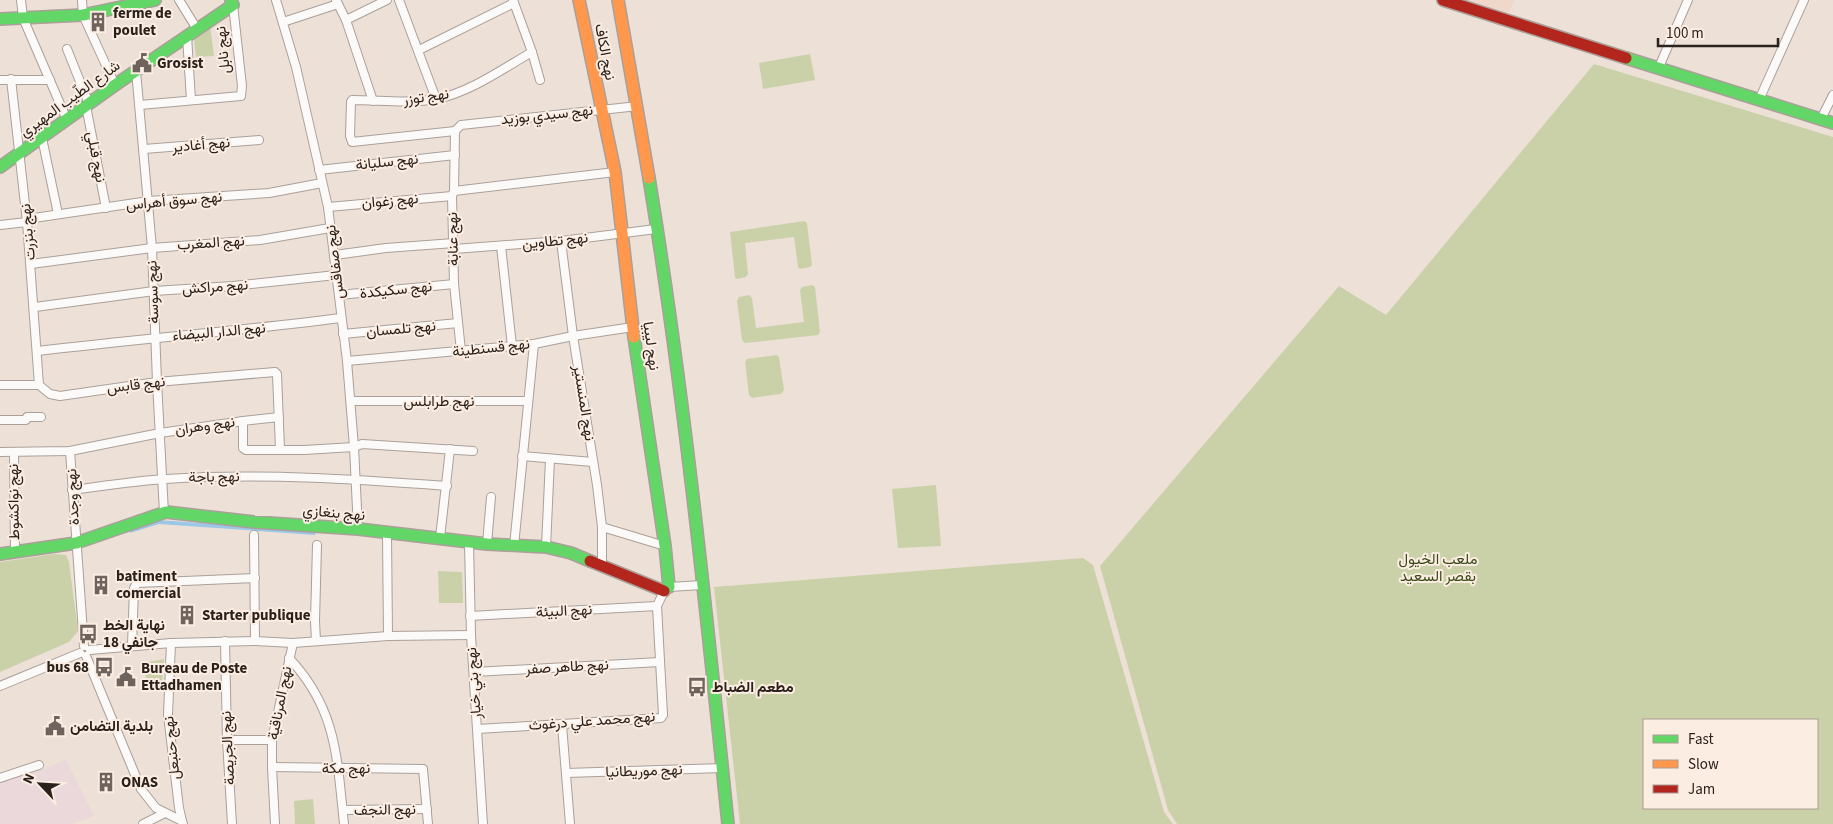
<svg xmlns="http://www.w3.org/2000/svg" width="1833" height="824" viewBox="0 0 1833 824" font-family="'Source Sans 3',Vazirmatn,sans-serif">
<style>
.built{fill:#efd8c9}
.education{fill:#ebd8da}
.green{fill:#cad1a9;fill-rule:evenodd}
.water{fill:#9cc7e6}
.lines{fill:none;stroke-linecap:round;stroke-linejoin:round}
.street-casing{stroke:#aaa099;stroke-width:10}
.fast-casing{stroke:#aaa099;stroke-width:14}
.slow-casing{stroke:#aaa099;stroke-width:14}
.jam-casing{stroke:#aaa099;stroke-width:14}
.street{stroke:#fcfaf9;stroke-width:8}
.fast{stroke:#63d668;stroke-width:11}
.slow{stroke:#ff974d;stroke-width:11}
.jam{stroke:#b3261e;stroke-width:11}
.labels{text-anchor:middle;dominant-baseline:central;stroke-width:4;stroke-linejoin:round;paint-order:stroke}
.poi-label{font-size:15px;font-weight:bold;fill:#2b221c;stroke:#fcede3;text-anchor:start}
.street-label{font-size:15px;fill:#2b221c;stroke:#fcede3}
.park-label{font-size:15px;fill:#3a4a18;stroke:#fcede3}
</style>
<rect width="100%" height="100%" fill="#ede0d7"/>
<polygon class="built" points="1464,0 1515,0 1509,13"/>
<polygon class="education" points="66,760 94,816 71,824 0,824 0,779 29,769 31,774"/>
<g class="green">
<polygon points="210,26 214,56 196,57 194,39"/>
<polygon points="810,54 815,80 763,89 759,63"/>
<path d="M 1594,64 L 1833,137 L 1833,824 L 1177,824 L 1168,810 L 1100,566 L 1339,286 L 1386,315 ZM 1644,720 L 1817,720 L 1817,808 L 1644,808 Z"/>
<polygon points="804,221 807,223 812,265 810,267 800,269 798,267 794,237 745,243 748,274 746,277 737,279 735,277 730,232"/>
<polygon points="812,285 815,287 820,332 818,335 745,343 742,340 737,301 739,297 749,295 752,298 756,328 804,322 800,290 802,287"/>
<polygon points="777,355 779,357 784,390 781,394 752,398 749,395 745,362 747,359"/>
<polygon points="936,485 941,546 898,548 892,489"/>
<polygon points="54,554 66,555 69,562 78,631 69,642 0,672 0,562"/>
<polygon points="1083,558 1093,565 1164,812 1173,824 740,824 714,587"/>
<polygon points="438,571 462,572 463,603 439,603"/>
<polygon points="164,659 162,681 147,681 142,663"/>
<polygon points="313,799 315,824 295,824 294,801"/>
</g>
<polygon class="water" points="157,520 316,531 315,535 159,524 130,533 129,527"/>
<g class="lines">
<defs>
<g id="street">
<polyline points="21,0 23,18 67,120"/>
<polyline points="82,0 83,15 115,85"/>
<polyline points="179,0 197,29"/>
<polyline points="276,0 296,67 328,207 347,361 354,447 358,529"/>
<polyline points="336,0 346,20 373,101"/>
<polyline points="399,0 436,99"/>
<polyline points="513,0 532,52 540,80"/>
<polyline points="346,20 387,0"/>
<polyline points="283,22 338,4"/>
<polyline points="187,36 191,100"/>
<polyline points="67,49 89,104"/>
<polyline points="419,50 514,3"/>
<polyline points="1659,67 1688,0"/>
<polyline points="136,71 152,248 157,382 164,513"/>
<polyline points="11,79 27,222 39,385"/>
<polyline points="0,80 50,80"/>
<polyline points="1759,100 1804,0"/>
<polyline points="140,105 241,96 242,86 233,5"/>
<polyline points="86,106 106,208"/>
<polyline points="1821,119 1833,95"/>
<path d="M 455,131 L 352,142 L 350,136 L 351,102 L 352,100 C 380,100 409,104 436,99 C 469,93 504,68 532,52"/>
<polyline points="42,138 58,214"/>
<polyline points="144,149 259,140"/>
<polyline points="319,170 455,155"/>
<polyline points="454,191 615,172"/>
<polyline points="328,207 452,196"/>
<polyline points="27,219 149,201 269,193 322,183"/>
<polyline points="0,225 27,222"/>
<polyline points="561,241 573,336 597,485 602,527 602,566"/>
<polyline points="501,246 512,346"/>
<polyline points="454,249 561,241 656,229"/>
<polyline points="335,255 386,248 454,243"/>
<polyline points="31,264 152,248 260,240 330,228"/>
<polyline points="339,295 454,284"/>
<polyline points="35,307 154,291 233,286 336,275"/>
<polyline points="343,334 458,323"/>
<path d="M 38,351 C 139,339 240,331 341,318"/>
<polyline points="461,351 454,284 452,196 454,191 455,131 461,125 638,106"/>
<polyline points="347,361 534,344 573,336 633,327"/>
<polyline points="0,385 39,385 50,394 60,396 157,382 275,372 277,374 280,449"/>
<polyline points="351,401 528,401"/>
<polyline points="0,420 26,420 27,417 41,417"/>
<polyline points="243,421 279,417"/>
<polyline points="70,451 84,646"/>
<polyline points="0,452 70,451 160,433 243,421 243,448 246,450 304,450 354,447 362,444 473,451"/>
<polyline points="14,452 15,552"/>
<polyline points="522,456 593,462"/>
<path d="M 72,490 C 103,486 135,481 166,479 C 260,473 354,479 447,486"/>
<polyline points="602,527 665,546"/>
<polyline points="387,534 388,636"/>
<polyline points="254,535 255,641"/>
<polyline points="440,538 450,449"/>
<polyline points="469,542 471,635 483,824"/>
<polyline points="487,544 491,497"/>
<polyline points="514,546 534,344"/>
<polyline points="546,547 550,459"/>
<polyline points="470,616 657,606"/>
<polyline points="225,641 227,740 232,824"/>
<polyline points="316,641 315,621 317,545"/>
<polyline points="171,643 168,715 179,808 182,821"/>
<polyline points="132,646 134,588 137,583 255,578"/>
<polyline points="90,650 171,643 255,641 293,643 388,636 471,635"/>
<polyline points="86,656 141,789 156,808 182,821 183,824"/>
<path d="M 289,658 C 337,709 337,758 344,824"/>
<polyline points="474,672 660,662"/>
<polyline points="0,686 80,653"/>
<polyline points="562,725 570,824"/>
<polyline points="478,729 661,718 663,715 657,606 664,591 669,587 702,585"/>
<polyline points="227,740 272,740"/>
<polyline points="272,767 423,769 428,824"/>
<polyline points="566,773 723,768"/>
<polyline points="0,778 39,765"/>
<polyline points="343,810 427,809"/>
<polyline points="143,824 165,813"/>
<polyline points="275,824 272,767 272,740 293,643"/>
</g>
<g id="fast">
<polyline points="0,19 83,15 155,0"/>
<polyline points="1626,58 1833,123"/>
<polyline points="0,167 115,85 233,5 231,0"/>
<path d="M 649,178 C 684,392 706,608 728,824"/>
<polyline points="634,337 665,546 669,587"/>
<polyline points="0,554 76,543 166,512 254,522 358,529 487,544 546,547 571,553 590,561"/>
</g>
<g id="slow">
<polyline points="579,0 615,172 634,337"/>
<polyline points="618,0 649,178"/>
</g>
<g id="jam">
<polyline points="1443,0 1626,58"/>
<polyline points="590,561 664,591"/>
</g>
</defs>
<use href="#street" class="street-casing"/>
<use href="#fast" class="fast-casing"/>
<use href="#slow" class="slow-casing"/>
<use href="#jam" class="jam-casing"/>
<use href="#street" class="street"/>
<use href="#fast" class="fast"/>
<use href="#slow" class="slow"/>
<use href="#jam" class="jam"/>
</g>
<defs>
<symbol id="building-bare" viewBox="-9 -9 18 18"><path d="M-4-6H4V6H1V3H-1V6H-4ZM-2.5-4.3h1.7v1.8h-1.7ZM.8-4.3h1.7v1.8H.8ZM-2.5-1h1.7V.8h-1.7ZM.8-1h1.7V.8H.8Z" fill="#6f645d" stroke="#fcede3" stroke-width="2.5" paint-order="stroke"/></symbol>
<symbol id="civic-bare" viewBox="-9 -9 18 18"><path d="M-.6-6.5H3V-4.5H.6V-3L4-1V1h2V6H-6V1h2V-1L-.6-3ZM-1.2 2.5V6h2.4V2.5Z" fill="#6f645d" stroke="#fcede3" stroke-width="2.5" paint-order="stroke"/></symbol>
<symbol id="bus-bare" viewBox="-9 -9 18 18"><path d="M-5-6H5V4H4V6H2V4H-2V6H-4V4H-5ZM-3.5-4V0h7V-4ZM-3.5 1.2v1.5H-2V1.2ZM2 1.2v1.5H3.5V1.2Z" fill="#6f645d" stroke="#fcede3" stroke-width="2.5" paint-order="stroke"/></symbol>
</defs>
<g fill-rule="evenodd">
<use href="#building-bare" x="84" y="8" width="28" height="28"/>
<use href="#civic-bare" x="128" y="49" width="28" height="28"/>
<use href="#building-bare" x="87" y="571" width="28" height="28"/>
<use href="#building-bare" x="173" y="601" width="28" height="28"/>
<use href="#bus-bare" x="74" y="620" width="28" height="28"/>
<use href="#bus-bare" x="90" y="653" width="28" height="28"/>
<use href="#civic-bare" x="112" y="663" width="28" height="28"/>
<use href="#bus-bare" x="683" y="673" width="28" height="28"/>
<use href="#civic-bare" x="41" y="712" width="28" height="28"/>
<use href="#building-bare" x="92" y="768" width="28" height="28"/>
</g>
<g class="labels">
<g class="poi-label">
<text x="113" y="13">ferme de<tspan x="113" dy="17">poulet</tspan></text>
<text x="157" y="63">Grosist</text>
<text x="116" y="576">batiment<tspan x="116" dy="17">comercial</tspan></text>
<text x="202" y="615">Starter publique</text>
<text x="103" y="625">نهاية الخط<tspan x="103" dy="17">18 جانفي</tspan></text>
<text x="89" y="667" text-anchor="end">bus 68</text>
<text x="141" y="668">Bureau de Poste<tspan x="141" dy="17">Ettadhamen</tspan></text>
<text x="712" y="687">مطعم الضباط</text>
<text x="70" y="726">بلدية التضامن</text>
<text x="121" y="782">ONAS</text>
</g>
<g class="street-label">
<text transform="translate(223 50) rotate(-96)">نهج نابل</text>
<text transform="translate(605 52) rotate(79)">نهج الكاف</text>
<text transform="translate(426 97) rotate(-8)">نهج توزر</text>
<text transform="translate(70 99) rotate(-36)">شارع الطّيب المهيري</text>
<text transform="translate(547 115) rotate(-6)">نهج سيدي بوزيد</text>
<text transform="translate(201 145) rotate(-5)">نهج أغادير</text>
<text transform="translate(96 157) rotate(79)">نهج قبلي</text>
<text transform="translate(387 162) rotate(-6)">نهج سليانة</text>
<text transform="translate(174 201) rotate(-5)">نهج سوق أهراس</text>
<text transform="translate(390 201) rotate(-5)">نهج زغوان</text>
<text transform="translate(28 232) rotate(-95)">نهج بنزرت</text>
<text transform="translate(453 239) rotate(-91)">نهج عنابة</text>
<text transform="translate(555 241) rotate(-6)">نهج تطاوين</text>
<text transform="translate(211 243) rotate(-4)">نهج المغرب</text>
<text transform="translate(335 262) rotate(-97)">نهج صفاقس</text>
<text transform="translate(215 287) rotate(-4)">نهج مراكش</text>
<text transform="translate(396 290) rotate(-6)">نهج سكيكدة</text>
<text transform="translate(153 292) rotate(-92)">نهج سوسة</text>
<text transform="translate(401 329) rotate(-5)">نهج تلمسان</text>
<text transform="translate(219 332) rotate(-5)">نهج الدار البيضاء</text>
<text transform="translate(651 346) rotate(82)">نهج ليبيا</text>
<text transform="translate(491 348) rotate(-6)">نهج قسنطينة</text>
<text transform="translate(136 385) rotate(-7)">نهج قابس</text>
<text x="439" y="401">نهج طرابلس</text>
<text transform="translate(584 403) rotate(81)">نهج المنستير</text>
<text transform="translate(205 426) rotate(-8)">نهج وهران</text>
<text transform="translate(214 477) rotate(-1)">نهج باجة</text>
<text transform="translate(73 497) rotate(-93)">نهج وجدة</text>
<text transform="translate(14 502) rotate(-91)">نهج نواكشوط</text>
<text transform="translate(334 513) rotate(5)">نهج بنغازي</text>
<text transform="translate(564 611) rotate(-3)">نهج البيئة</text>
<text transform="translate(567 667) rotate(-3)">نهج طاهر صفر</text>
<text transform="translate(474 683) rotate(-94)">نهج بني خيار</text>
<text transform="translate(280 703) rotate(-79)">نهج المرناقية</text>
<text transform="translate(592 721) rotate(-4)">نهج محمد علي درغوث</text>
<text transform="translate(172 748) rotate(-96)">نهج حنبعل</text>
<text transform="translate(228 748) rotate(-93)">نهج الجريصة</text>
<text x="346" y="768">نهج مكة</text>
<text transform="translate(644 771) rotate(-2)">نهج موريطانيا</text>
<text transform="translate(385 810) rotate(-1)">نهج النجف</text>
</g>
<g class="park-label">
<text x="1438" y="559">ملعب الخيول<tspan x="1438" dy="17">بقصر السعيد</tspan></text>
</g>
</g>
<rect x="1643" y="719" width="175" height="90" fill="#fcede3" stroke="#a89c93"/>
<rect x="1653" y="735" width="25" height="8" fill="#63d668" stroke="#a89c93"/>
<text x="1688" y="744" font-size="15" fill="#2b221c">Fast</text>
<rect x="1653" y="760" width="25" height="8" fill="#ff974d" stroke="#a89c93"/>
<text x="1688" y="769" font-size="15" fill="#2b221c">Slow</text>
<rect x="1653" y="785" width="25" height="8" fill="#b3261e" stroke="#a89c93"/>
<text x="1688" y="794" font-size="15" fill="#2b221c">Jam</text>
<g transform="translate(40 784) rotate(295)" stroke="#fcede3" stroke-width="4" paint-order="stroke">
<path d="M0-4L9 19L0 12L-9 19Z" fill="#2b221c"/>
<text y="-8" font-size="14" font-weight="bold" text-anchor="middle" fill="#2b221c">N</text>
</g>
<path d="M1658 38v8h120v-8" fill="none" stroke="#2b221c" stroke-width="2.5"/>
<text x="1666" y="38" font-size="15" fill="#2b221c" stroke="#fcede3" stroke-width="4" paint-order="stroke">100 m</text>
</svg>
